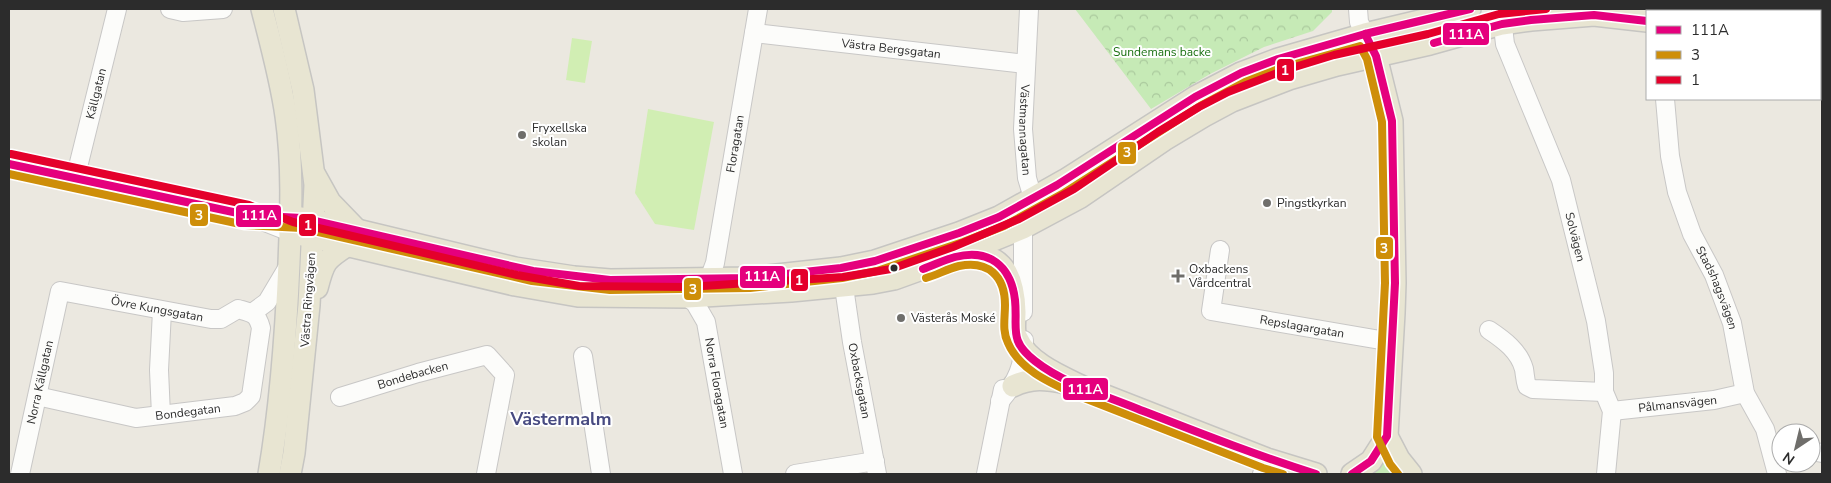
<svg xmlns="http://www.w3.org/2000/svg" width="1831" height="483" viewBox="0 0 1831 483" font-family="'Nunito Sans',sans-serif">
<style>
.grass{fill:url(#grass-tufts)}
.forest{fill:url(#forest-crowns)}
.pitch{fill:#d1eeb3}
.lines{fill:none;stroke-linecap:round;stroke-linejoin:round}
.minor-casing{stroke:#c8c7c6;stroke-width:20}
.major-casing{stroke:#c6c5c2;stroke-width:24}
.minor{stroke:#fcfcfa;stroke-width:18}
.major{stroke:#e8e5d2;stroke-width:21}
.bus-1-casing{stroke:#fff;stroke-width:11}
.bus-2-casing{stroke:#fff;stroke-width:11}
.bus-3-casing{stroke:#fff;stroke-width:11}
.bus-1{stroke:#e5007d;stroke-width:8}
.bus-2{stroke:#ce8e09;stroke-width:8}
.bus-3{stroke:#e4002b;stroke-width:8}
.poi-dot{fill:#6f6e6b;stroke:#fff;stroke-width:2}
.bus-dot{fill:#2c2c2c;stroke:#fff;stroke-width:2}
.labels{text-anchor:middle;dominant-baseline:central;stroke-width:4;stroke-linejoin:round;paint-order:stroke}
.street-label{font-size:12px;fill:#2c2c2c;stroke:#fff}
.park-label{font-size:12px;fill:#1b7113;stroke:#fff}
.poi-label{font-size:12px;fill:#2c2c2c;stroke:#fff;text-anchor:start}
.district-label{font-size:18px;font-weight:bold;fill:#474a81;stroke:#fff}
.line-badge{stroke:#fff;stroke-width:2}
.badge-label{font-size:14px;text-anchor:middle;font-weight:bold;fill:#fff}
</style>
<defs>
<pattern id="grass-tufts" width="24" height="20" patternUnits="userSpaceOnUse" patternTransform="scale(1.25)"><rect width="24" height="20" fill="#c6eab6"/><path d="M3 7l-1-3M5 7V3M7 7l1-3M15 17l-1-3M17 17v-4M19 17l1-3" fill="none" stroke="#aac99d"/></pattern>
<pattern id="forest-crowns" width="20" height="18" patternUnits="userSpaceOnUse" patternTransform="scale(1.25)"><rect width="20" height="18" fill="#c6eab6"/><path d="M2 6a3 3 0 1 1 6 0M12 15a3 3 0 1 1 6 0" fill="none" stroke="#aac99d"/></pattern>
</defs>
<rect width="100%" height="100%" fill="#ebe8e0"/>
<polygon class="grass" points="1389,447 1403,474 1363,474"/>
<polygon class="forest" points="1075,9 1332,9 1332,12 1313,31 1264,47 1210,74 1151,109"/>
<g class="pitch">
<polygon points="572,38 592,41 585,83 566,80"/>
<polygon points="648,109 714,122 694,230 655,224 635,193"/>
</g>
<g class="lines">
<defs>
<g id="minor">
<polyline points="170,9 183,12 223,9"/>
<path id="s1" d="M 1029,9 L 1023,129 L 1027,178 L 1033,198 L 1039,208"/>
<polyline points="1358,9 1359,22 1365,34"/>
<path id="s2" d="M 1501,9 L 1505,44 L 1561,180 L 1596,321 L 1604,373 L 1604,392 L 1612,411 L 1606,474"/>
<polyline points="1657,9 1657,11"/>
<path id="s3" d="M 754,33 L 1026,64"/>
<path id="s4" d="M 1665,99 L 1670,156 L 1677,192 L 1692,234 L 1714,275 L 1732,323 L 1745,393 L 1765,429 L 1777,474"/>
<polyline points="9,164 247,215 290,232"/>
<path id="s5" d="M 75,179 L 117,9"/>
<polyline points="1023,228 1023,312"/>
<path id="s6" d="M 1220,250 L 1211,311 L 1392,342"/>
<path id="s7" d="M 709,279 L 715,263 L 758,9"/>
<path id="s8" d="M 844,287 L 852,342 L 877,474"/>
<path id="s9" d="M 687,297 L 695,303 L 706,322 L 733,474"/>
<polyline points="252,313 267,302 289,265"/>
<path d="M 1489,330 C 1504,340 1519,351 1524,369 C 1525,375 1525,380 1527,386 L 1533,389 L 1604,392"/>
<polyline points="583,356 601,474"/>
<path id="s10" d="M 340,397 L 418,373 L 487,355 L 505,375 L 486,474"/>
<path d="M 1000,401 C 1017,382 1024,365 1024,340"/>
<path id="s11" d="M 1612,411 L 1714,400 L 1745,393"/>
<polyline points="161,415 159,370 162,311"/>
<polyline points="1811,451 1822,453"/>
<path id="s12" d="M 20,474 L 60,291 L 211,319 L 221,319 L 238,309 C 252,313 257,313 261,328 L 251,396 L 245,402 L 235,406 L 136,418 L 37,396"/>
<polyline points="795,474 875,461"/>
<polyline points="986,474 1003,389"/>
<polyline points="1262,474 1267,459"/>
</g>
<g id="major">
<path d="M 262,9 C 271,44 281,80 286,116 C 293,165 291,214 289,263 C 286,334 281,404 269,474"/>
<polyline points="284,9 303,90 315,185 309,305 294,453 290,474"/>
<polyline points="1705,9 1715,11"/>
<polyline points="1820,52 1822,53"/>
<polyline points="1820,69 1822,70"/>
<polyline points="315,175 330,202 357,230"/>
<polyline points="291,216 332,224 515,268 574,277 610,280 749,278 841,268 875,261 959,233 999,217 1065,180 1195,97 1241,73 1278,59 1365,34 1470,9"/>
<polyline points="290,232 515,285 578,296 687,297 791,291 873,283 894,279 930,266 1023,228 1079,198 1164,140 1204,116 1232,101 1289,79 1337,65 1430,44 1502,24 1531,20 1594,15 1647,21"/>
<path d="M 963,255 C 1003,251 1014,276 1015,312 C 1015,320 1013,332 1017,338 C 1028,363 1060,376 1083,387 L 1267,459 L 1316,474"/>
<path d="M 317,288 C 324,261 325,260 348,245"/>
<path d="M 1013,386 C 1032,377 1046,379 1066,383"/>
<polyline points="1387,436 1399,459 1411,474"/>
<polyline points="1352,474 1371,461 1387,436 1394,313 1395,283 1392,121 1376,56 1370,43"/>
</g>
</defs>
<use href="#minor" class="minor-casing"/>
<use href="#major" class="major-casing"/>
<use href="#minor" class="minor"/>
<use href="#major" class="major"/>
<defs>
<g id="bus-1">
<polyline points="1434,43 1502,24 1531,20 1594,15 1647,21"/>
<polyline points="9,164 247,215 302,218 533,271 610,280 749,278 841,268 875,261 959,233 999,217 1057,185 1195,97 1241,73 1278,59 1365,34 1470,9"/>
<path d="M 923,269 C 934,265 944,260 955,257 C 989,248 1011,266 1015,300 C 1018,329 1008,340 1035,361 C 1064,384 1104,395 1138,409 C 1197,432 1255,455 1316,474"/>
<polyline points="1352,474 1371,461 1387,436 1395,283 1392,121 1376,56 1365,34"/>
</g>
<g id="bus-2">
<polyline points="9,174 245,225 301,228 532,281 610,290 750,288 842,278 877,271 963,242 1004,226 1062,194 1200,106 1245,82 1281,68 1360,46 1367,59 1382,122 1385,283 1377,437 1390,464 1398,474"/>
<path d="M 926,278 C 937,275 947,269 959,266 C 988,260 1005,276 1005,305 C 1005,318 1002,331 1008,343 C 1020,371 1053,384 1079,396 L 1263,468 L 1283,474"/>
</g>
<polyline id="bus-3" points="11,154 249,205 293,222 517,275 579,286 687,287 843,277 891,269 953,247 1019,219 1074,189 1158,132 1199,107 1228,92 1285,70 1334,55 1428,34 1499,14 1546,9"/>
</defs>
<use href="#bus-1" class="bus-1-casing"/>
<use href="#bus-2" class="bus-2-casing"/>
<use href="#bus-3" class="bus-3-casing"/>
<use href="#bus-1" class="bus-1"/>
<use href="#bus-2" class="bus-2"/>
<use href="#bus-3" class="bus-3"/>
</g>
<g class="poi-dot">
<circle cx="522" cy="135" r="5"/>
<circle cx="1267" cy="203" r="5"/>
<path d="M1175.5 268.5h5v5h5v5h-5v5h-5v-5h-5v-5h5z"/>
<circle cx="901" cy="318" r="5"/>
</g>
<circle class="bus-dot" cx="894" cy="268" r="4.5"/>
<g class="labels">
<g class="street-label">
<text stroke="none"><textPath href="#s3" startOffset="138">Västra Bergsgatan</textPath></text>
<text stroke="none"><textPath href="#s5" startOffset="88">Källgatan</textPath></text>
<text stroke="none"><textPath href="#s1" startOffset="121">Västmannagatan</textPath></text>
<text stroke="none"><textPath href="#s7" startOffset="138">Floragatan</textPath></text>
<text stroke="none"><textPath href="#s2" startOffset="241">Solvägen</textPath></text>
<text stroke="none"><textPath href="#s4" startOffset="198">Stadshagsvägen</textPath></text>
<text transform="translate(308 300) rotate(-86)">Västra Ringvägen</text>
<text stroke="none"><textPath href="#s12" startOffset="286">Övre Kungsgatan</textPath></text>
<text stroke="none"><textPath href="#s6" startOffset="154">Repslagargatan</textPath></text>
<text stroke="none"><textPath href="#s10" startOffset="76">Bondebacken</textPath></text>
<text stroke="none"><textPath href="#s8" startOffset="95">Oxbacksgatan</textPath></text>
<text stroke="none"><textPath href="#s12" startOffset="94">Norra Källgatan</textPath></text>
<text stroke="none"><textPath href="#s9" startOffset="94">Norra Floragatan</textPath></text>
<text stroke="none"><textPath href="#s11" startOffset="66">Pålmansvägen</textPath></text>
<text transform="translate(188 412) rotate(-7)">Bondegatan</text>
</g>
<g class="park-label">
<text x="1162" y="52">Sundemans backe</text>
</g>
<g class="poi-label">
<text x="532" y="128">Fryxellska<tspan x="532" dy="14">skolan</tspan></text>
<text x="1277" y="203">Pingstkyrkan</text>
<text x="1189" y="269">Oxbackens<tspan x="1189" dy="14">Vårdcentral</tspan></text>
<text x="911" y="318">Västerås Moské</text>
</g>
<g class="district-label">
<text x="561" y="419">Västermalm</text>
</g>
</g>
<g class="line-badge">
<rect x="1442" y="22" width="48" height="24" rx="5" fill="#e5007d"/>
<rect x="1276" y="58" width="19" height="24" rx="5" fill="#e4002b"/>
<rect x="1117" y="141" width="20" height="24" rx="5" fill="#ce8e09"/>
<rect x="189" y="203" width="20" height="24" rx="5" fill="#ce8e09"/>
<rect x="235" y="204" width="47" height="24" rx="5" fill="#e5007d"/>
<rect x="298" y="213" width="19" height="24" rx="5" fill="#e4002b"/>
<rect x="1375" y="236" width="19" height="24" rx="5" fill="#ce8e09"/>
<rect x="739" y="265" width="47" height="24" rx="5" fill="#e5007d"/>
<rect x="790" y="268" width="19" height="24" rx="5" fill="#e4002b"/>
<rect x="683" y="277" width="19" height="24" rx="5" fill="#ce8e09"/>
<rect x="1062" y="377" width="47" height="24" rx="5" fill="#e5007d"/>
</g>
<g class="badge-label">
<text x="1466" y="39">111A</text>
<text x="1285" y="75">1</text>
<text x="1127" y="157">3</text>
<text x="199" y="220">3</text>
<text x="259" y="220">111A</text>
<text x="308" y="230">1</text>
<text x="1384" y="253">3</text>
<text x="762" y="281">111A</text>
<text x="799" y="285">1</text>
<text x="693" y="294">3</text>
<text x="1085" y="394">111A</text>
</g>
<rect width="1831" height="483" fill="none" stroke="#2c2c2c" stroke-width="20"/>
<rect x="1646" y="10" width="175" height="90" fill="#ffffff" stroke="#ababab"/>
<rect x="1656" y="26" width="25" height="8" fill="#e5007d" stroke="#ababab"/>
<text x="1691" y="35" font-size="15" fill="#2c2c2c">111A</text>
<rect x="1656" y="51" width="25" height="8" fill="#ce8e09" stroke="#ababab"/>
<text x="1691" y="60" font-size="15" fill="#2c2c2c">3</text>
<rect x="1656" y="76" width="25" height="8" fill="#e4002b" stroke="#ababab"/>
<text x="1691" y="85" font-size="15" fill="#2c2c2c">1</text>
<g transform="translate(1796 448) rotate(215)"><circle r="24" fill="#ffffff" stroke="#ababab"/>
<path d="M0-4L9 19L0 12L-9 19Z" fill="#6f6e6b"/>
<text y="-8" font-size="14" font-weight="bold" text-anchor="middle" fill="#2c2c2c">N</text>
</g>
</svg>
